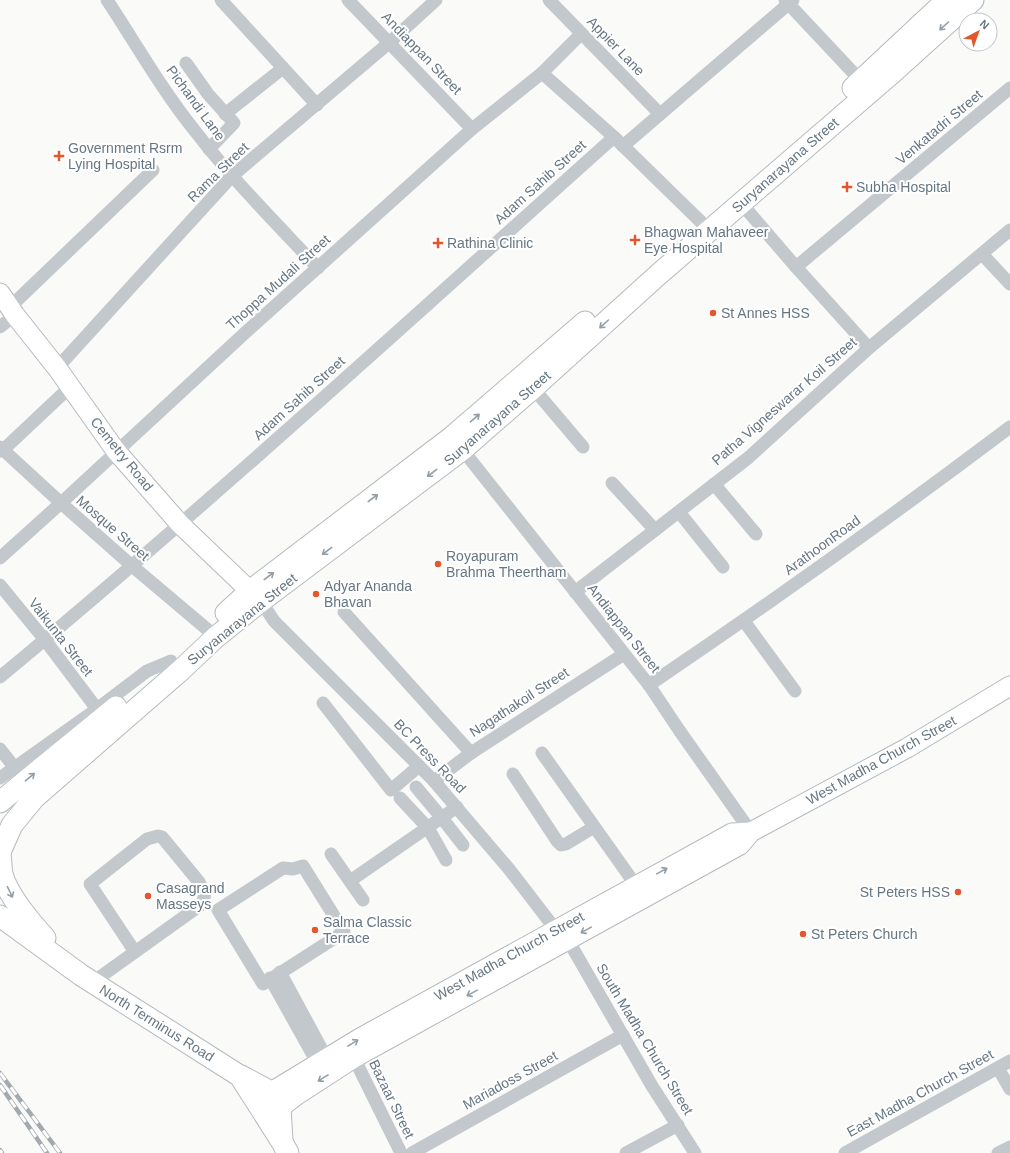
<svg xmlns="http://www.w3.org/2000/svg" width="1010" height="1153" viewBox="0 0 1010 1153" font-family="Helvetica,sans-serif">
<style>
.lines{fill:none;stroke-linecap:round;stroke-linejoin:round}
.secondary-casing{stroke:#b3babf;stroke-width:21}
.primary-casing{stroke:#b5babe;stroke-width:23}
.minor{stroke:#c3c8cc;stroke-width:13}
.secondary{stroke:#fff;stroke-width:19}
.primary{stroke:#fff;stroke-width:21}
.rail-casing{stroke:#a2aab0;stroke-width:4.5}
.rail{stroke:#fff;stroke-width:3;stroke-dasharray:9;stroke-linecap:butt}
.oneway{stroke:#939fa8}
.poi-dot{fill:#e4572e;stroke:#fff;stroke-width:1.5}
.labels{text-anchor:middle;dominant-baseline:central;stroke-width:4;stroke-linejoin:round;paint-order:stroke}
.street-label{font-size:14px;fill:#657683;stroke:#fff}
.poi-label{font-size:14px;fill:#657683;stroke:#fff;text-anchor:start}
</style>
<rect width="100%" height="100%" fill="#fafaf8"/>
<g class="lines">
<defs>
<g id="secondary">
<polyline points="0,293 15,315 57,368 116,451 180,524 250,591 261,600"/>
<polyline points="271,1092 360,1038 732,833 751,832"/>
<polyline points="280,1108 297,1095 354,1058 740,845 751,832 907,748 1010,686"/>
</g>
<g id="primary">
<polyline points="853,88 947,0"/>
<polyline points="226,613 250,591 452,437 585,322"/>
<polyline points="0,802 116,707"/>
<polyline points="0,852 12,825 34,798 181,670 216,637 261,601 463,449 533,388 659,274 892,73 973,0"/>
<path d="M 0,855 C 1,861 1,868 2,874 C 7,894 31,923 45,938"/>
<polyline points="0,916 81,975 240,1076 282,1142 288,1153"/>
<polyline points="241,1076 271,1092 280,1108 282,1140"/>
</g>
</defs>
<use href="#secondary" class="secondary-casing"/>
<use href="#primary" class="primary-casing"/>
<g class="minor">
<path d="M 107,0 C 136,44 162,90 195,131 C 232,179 276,223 318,268"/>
<polyline points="221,0 317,105"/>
<polyline points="348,0 472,129"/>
<polyline points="549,0 659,113"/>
<polyline points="785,0 861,81"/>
<polyline points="186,63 208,94 234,123 209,149"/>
<polyline points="542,73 614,137 701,222"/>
<polyline points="225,114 283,68"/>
<polyline points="623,146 793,0"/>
<polyline points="741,203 796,267 869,348"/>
<polyline points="982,254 1010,284"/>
<polyline points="796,267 1010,88"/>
<polyline points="10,307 153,170"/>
<polyline points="0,327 15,315"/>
<polyline points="57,368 232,176 390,42 436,0"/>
<polyline points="533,388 583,447"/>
<polyline points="458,444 649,685 679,730 751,832"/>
<polyline points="0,447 61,503 131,565 208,630"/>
<polyline points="0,451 3,450 70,387"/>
<polyline points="612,483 655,530"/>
<polyline points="714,484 756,534"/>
<polyline points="679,512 723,567"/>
<polyline points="0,558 61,503 246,332 472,129 542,73 581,34"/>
<polyline points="0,585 45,640 97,709"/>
<polyline points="575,592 748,458 869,348 1010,230"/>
<polyline points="261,601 274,621 434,781 509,869 556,930 568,940 652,1086 695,1153"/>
<polyline points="344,612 471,753"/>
<polyline points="744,621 795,691"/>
<path d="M 0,677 C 210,503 411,319 614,137"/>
<path d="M 649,685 C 772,602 892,516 1010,427"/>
<polyline points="323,703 391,790 419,766"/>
<polyline points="0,749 15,768"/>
<polyline points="542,753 630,877 640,893"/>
<polyline points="513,774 557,841 561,845 566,844 594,827"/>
<polyline points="0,778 97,709 147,671 171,661"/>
<polyline points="434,781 471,753 624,654"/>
<polyline points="416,787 442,818 463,845"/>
<polyline points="400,798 428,828 446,860"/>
<polyline points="331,854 363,900"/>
<polygon points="303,866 344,932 263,984 218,910 283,868 293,869"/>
<polyline points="350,881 457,807"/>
<polyline points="280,972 327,1059"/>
<polyline points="270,978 318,1064"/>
<polyline points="93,982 202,904 205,894 199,882 162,837 158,836 147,839 90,884 135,952"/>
<polyline points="354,1058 401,1153"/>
<polyline points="998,1068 1010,1089"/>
<polyline points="412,1153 623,1035"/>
<polyline points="626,1153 678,1125"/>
<polyline points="845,1153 1010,1061"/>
<polyline points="998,1153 1010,1147"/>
</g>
<use href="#secondary" class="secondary"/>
<use href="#primary" class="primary"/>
<defs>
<g id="rail">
<polyline points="0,1073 60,1153"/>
<polyline points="0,1085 47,1153"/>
<polyline points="0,1150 2,1153"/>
</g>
</defs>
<use href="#rail" class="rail-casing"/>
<use href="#rail" class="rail"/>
</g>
<defs><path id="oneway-shaft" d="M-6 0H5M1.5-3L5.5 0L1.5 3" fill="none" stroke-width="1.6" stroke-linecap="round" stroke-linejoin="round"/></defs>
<g class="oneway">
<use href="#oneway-shaft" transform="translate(944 26) rotate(138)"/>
<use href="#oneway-shaft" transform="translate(604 324) rotate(138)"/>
<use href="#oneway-shaft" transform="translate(475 418) rotate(-41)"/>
<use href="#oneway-shaft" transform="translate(432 473) rotate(143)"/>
<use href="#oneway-shaft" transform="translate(373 498) rotate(-37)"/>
<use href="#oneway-shaft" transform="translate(327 551) rotate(143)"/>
<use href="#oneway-shaft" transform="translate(269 576) rotate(-37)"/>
<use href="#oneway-shaft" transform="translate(30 777) rotate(-40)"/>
<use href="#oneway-shaft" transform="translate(662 871) rotate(-29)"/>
<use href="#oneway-shaft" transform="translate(10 892) rotate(64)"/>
<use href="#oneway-shaft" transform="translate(586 930) rotate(151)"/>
<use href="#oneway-shaft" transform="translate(472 993) rotate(151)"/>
<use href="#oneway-shaft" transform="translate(353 1043) rotate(-31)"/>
<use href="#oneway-shaft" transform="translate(323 1078) rotate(148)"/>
</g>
<g class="poi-dot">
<path d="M57 150h4v4h4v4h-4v4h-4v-4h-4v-4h4z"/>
<path d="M845 181h4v4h4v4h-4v4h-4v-4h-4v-4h4z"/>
<path d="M633 234h4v4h4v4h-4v4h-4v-4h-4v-4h4z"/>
<path d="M436 237h4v4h4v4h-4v4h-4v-4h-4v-4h4z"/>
<circle cx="713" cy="313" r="4"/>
<circle cx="438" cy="564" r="4"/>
<circle cx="316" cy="594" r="4"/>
<circle cx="958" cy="892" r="4"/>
<circle cx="148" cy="896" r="4"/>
<circle cx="315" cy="930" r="4"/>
<circle cx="803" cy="934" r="4"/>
</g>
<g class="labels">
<g class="street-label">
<text transform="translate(616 46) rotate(46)">Appier Lane</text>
<text transform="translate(422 53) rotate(46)">Andiappan Street</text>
<text transform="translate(196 103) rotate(54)">Pichandi Lane</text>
<text transform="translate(939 127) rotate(-40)">Venkatadri Street</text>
<text transform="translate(785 165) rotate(-41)">Suryanarayana Street</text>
<text transform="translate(218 172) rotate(-44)">Rama Street</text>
<text transform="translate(540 182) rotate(-42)">Adam Sahib Street</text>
<text transform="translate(278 282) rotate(-42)">Thoppa Mudali Street</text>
<text transform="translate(299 398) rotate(-42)">Adam Sahib Street</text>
<text transform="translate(784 401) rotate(-41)">Patha Vigneswarar Koil Street</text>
<text transform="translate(497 418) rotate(-41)">Suryanarayana Street</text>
<text transform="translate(122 454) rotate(51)">Cemetry Road</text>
<text transform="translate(113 528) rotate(41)">Mosque Street</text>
<text transform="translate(822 545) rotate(-36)">ArathoonRoad</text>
<text transform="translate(242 619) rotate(-39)">Suryanarayana Street</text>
<text transform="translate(624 628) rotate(52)">Andiappan Street</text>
<text transform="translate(61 637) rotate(52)">Vaikunta Street</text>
<text transform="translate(519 702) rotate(-33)">Nagathakoil Street</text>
<text transform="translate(430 756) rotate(46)">BC Press Road</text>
<text transform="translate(881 760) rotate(-29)">West Madha Church Street</text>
<text transform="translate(509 956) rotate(-29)">West Madha Church Street</text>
<text transform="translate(157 1023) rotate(32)">North Terminus Road</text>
<text transform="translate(645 1039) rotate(59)">South Madha Church Street</text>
<text transform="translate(510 1080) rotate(-29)">Mariadoss Street</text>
<text transform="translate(920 1093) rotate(-29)">East Madha Church Street</text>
<text transform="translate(392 1099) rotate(64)">Bazaar Street</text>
</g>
<g class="poi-label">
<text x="68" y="148">Government Rsrm<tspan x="68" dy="16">Lying Hospital</tspan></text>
<text x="856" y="187">Subha Hospital</text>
<text x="644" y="232">Bhagwan Mahaveer<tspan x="644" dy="16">Eye Hospital</tspan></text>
<text x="447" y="243">Rathina Clinic</text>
<text x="721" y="313">St Annes HSS</text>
<text x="446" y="556">Royapuram<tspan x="446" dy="16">Brahma Theertham</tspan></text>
<text x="324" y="586">Adyar Ananda<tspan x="324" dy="16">Bhavan</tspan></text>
<text x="156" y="888">Casagrand<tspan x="156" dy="16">Masseys</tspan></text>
<text x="950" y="892" text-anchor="end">St Peters HSS</text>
<text x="323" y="922">Salma Classic<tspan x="323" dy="16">Terrace</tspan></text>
<text x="811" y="934">St Peters Church</text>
</g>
</g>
<g transform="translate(978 32) rotate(41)"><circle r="19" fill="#ffffff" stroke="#c1c8cd"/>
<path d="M0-3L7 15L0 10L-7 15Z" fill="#e4572e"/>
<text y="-6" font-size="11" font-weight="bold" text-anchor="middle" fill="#657683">N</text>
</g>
</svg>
